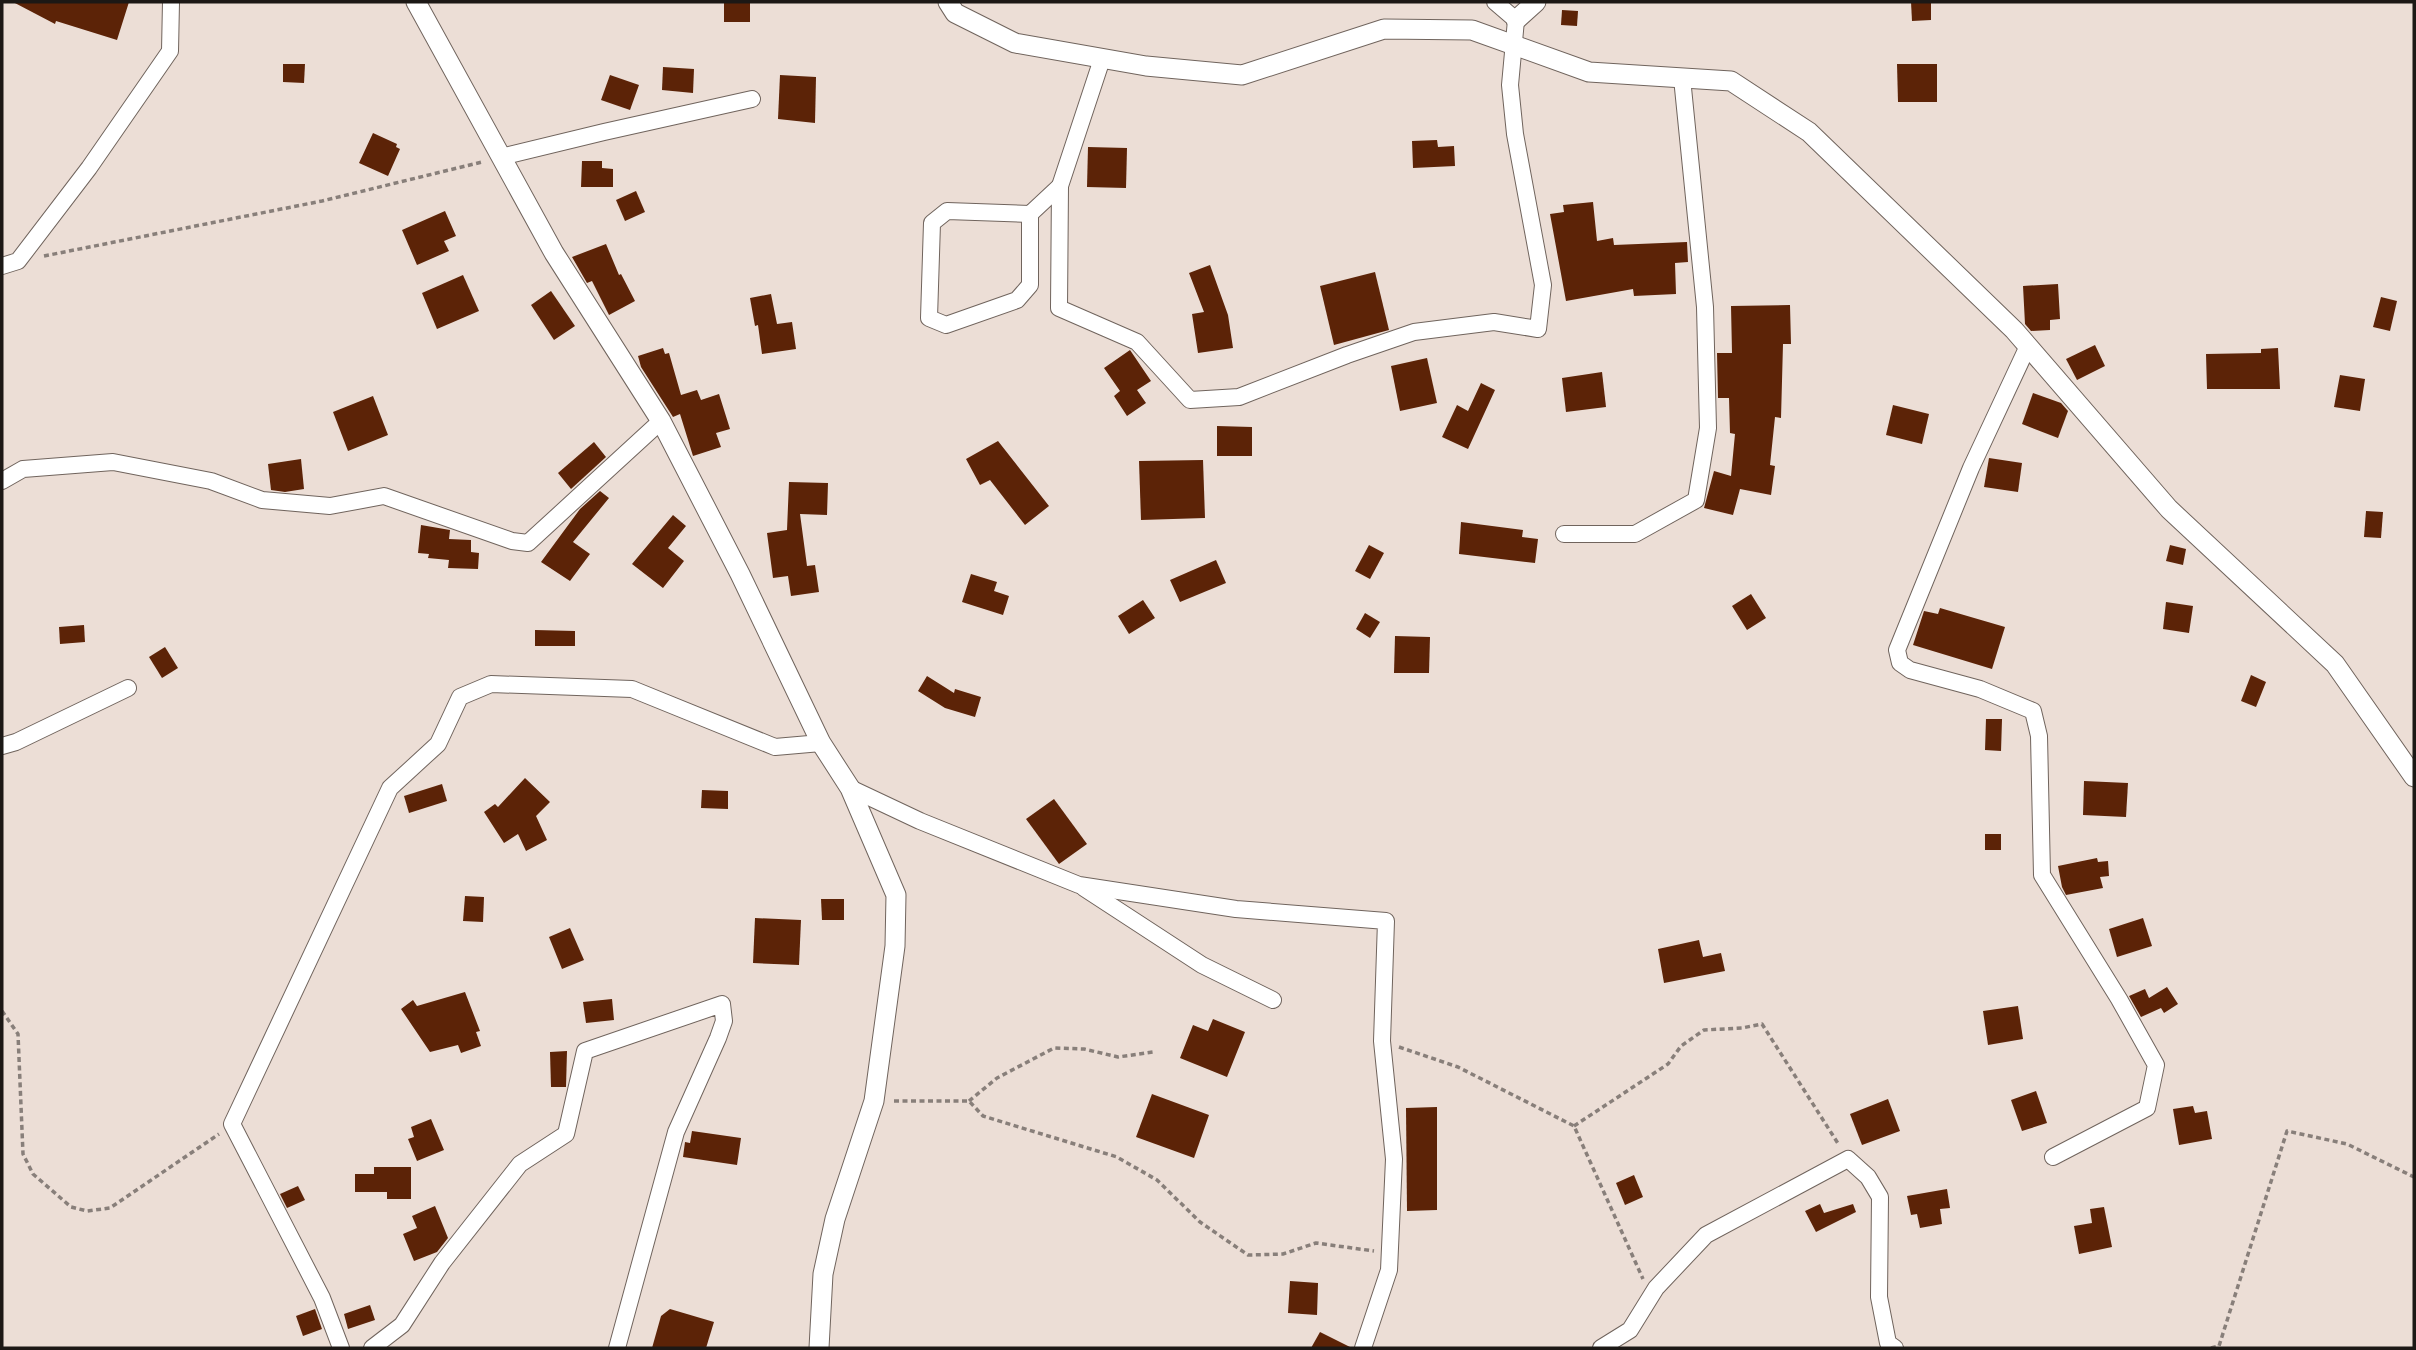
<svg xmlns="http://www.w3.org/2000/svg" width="2416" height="1350" viewBox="0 0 2416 1350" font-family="Karla,sans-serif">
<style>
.building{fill:#5c2307}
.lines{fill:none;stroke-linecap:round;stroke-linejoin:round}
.minor-casing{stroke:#70645d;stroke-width:18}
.tertiary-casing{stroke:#70645d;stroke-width:21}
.path{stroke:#887f7a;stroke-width:3.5;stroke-dasharray:5 3.5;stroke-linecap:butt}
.minor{stroke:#fff;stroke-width:16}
.tertiary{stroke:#fff;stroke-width:19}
</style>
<rect width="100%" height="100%" fill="#ecded6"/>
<g class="building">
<polygon points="13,2 129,2 117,40 56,21 55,24"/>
<rect x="724" y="2" width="26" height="20"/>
<polygon points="1911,2 1931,2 1931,20 1912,21"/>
<polygon points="1562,10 1578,11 1577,26 1561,25"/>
<polygon points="283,64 305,64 304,83 283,82"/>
<polygon points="1897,64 1937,64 1937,102 1898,102"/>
<polygon points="663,67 694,69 693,93 662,90"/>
<polygon points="610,75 639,85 630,110 601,100"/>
<polygon points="780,75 816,77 815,123 778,119"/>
<polygon points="373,133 397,144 396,147 400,149 388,176 359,163"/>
<polygon points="1437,140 1438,147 1454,146 1455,166 1413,168 1412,141"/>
<polygon points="1088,147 1127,148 1126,188 1087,187"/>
<polygon points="582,161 602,161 602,168 613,169 613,187 581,187"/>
<polygon points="636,191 645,212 625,221 616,200"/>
<polygon points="1593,202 1597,241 1613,238 1614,245 1687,242 1688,262 1675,263 1676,294 1634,296 1633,289 1566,301 1550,214 1564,212 1563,205"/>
<polygon points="445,211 456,236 444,241 449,251 417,265 402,230"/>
<polygon points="606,244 619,275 621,274 635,301 609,315 592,281 587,283 572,257"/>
<polygon points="1210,265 1228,315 1233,348 1198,353 1192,314 1204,312 1189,273"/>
<polygon points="1375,272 1389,330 1334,345 1320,286"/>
<polygon points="463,275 479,311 437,329 422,293"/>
<polygon points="2058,284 2060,319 2050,320 2050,330 2031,331 2025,324 2023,286"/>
<polygon points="551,291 575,326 554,340 531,305"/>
<polygon points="771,294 777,324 792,322 796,349 762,354 758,325 755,326 750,298"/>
<polygon points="2381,297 2397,301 2390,331 2373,327"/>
<polygon points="1790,305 1791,344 1783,344 1781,418 1775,417 1770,465 1775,466 1771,495 1740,489 1733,515 1704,508 1714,471 1731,476 1735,434 1730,433 1729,398 1718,398 1717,353 1732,353 1731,306"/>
<polygon points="2095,345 2105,366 2077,380 2066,359"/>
<polygon points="663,348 665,354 669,353 681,395 697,390 701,400 719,394 730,429 716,433 721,447 693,456 680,414 673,417 641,367 638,356"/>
<polygon points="2278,348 2280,389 2207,389 2206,354 2261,353 2261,349"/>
<polygon points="1130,350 1151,381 1137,390 1146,403 1127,416 1114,396 1120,391 1104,368"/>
<polygon points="1427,358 1437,403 1400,411 1391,366"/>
<polygon points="1602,372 1606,407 1566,412 1562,378"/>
<polygon points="2340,375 2365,379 2360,411 2334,407"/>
<polygon points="1481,383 1495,390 1468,449 1442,437 1457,405 1468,411"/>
<polygon points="2033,393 2061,403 2068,411 2058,438 2022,424"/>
<polygon points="373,396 388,435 348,451 333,412"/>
<polygon points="1893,405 1929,414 1922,444 1886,435"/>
<polygon points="1217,426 1252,427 1252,456 1217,456"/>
<polygon points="998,441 1049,506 1025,525 990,480 980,485 966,459"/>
<polygon points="594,442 606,457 571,489 558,473"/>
<polygon points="1989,458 2022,463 2018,492 1984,487"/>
<polygon points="301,459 304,489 285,492 271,490 268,464"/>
<polygon points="1203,460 1205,518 1141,520 1139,461"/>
<polygon points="789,482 828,483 827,515 800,514 807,566 815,565 819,592 791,596 788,576 773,578 767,533 787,530"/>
<polygon points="600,491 609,498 573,542 590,554 570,581 541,562 580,509"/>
<polygon points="2366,511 2383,512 2381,538 2364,537"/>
<polygon points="673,515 686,526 668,548 684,561 663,588 632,564"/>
<polygon points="1461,522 1523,530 1522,537 1538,539 1535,563 1459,554"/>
<polygon points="421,525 450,530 449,539 471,540 471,552 479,553 478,569 448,568 449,560 428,558 429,554 418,553"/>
<polygon points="1369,545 1384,553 1370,579 1355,571"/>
<polygon points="2170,545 2186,549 2183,565 2166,561"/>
<polygon points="1216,560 1226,583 1180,602 1170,580"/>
<polygon points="971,574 997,582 994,591 1009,596 1003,615 962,602"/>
<polygon points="1751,594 1766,618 1747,630 1732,606"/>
<polygon points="1143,600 1155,618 1129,634 1118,616"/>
<polygon points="2166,602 2193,606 2189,633 2163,629"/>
<polygon points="1940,608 2005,627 1992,669 1913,645 1924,611 1938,614"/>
<polygon points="1365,613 1380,622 1370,638 1356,629"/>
<polygon points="84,625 85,642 60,644 59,627"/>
<polygon points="535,630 575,631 575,646 535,646"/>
<polygon points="1395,636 1430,637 1429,673 1394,673"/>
<polygon points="165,647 178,668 162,678 149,657"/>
<polygon points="2251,675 2266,682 2256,707 2241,701"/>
<polygon points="927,676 954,693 955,689 981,697 975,717 945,708 918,691"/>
<polygon points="1986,719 2002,719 2001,751 1985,750"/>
<polygon points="525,778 550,802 536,816 547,840 526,851 518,834 504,843 484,812 495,804 498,807"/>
<polygon points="2084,781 2128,783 2126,817 2083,815"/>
<polygon points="442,784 447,801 409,813 404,796"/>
<polygon points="702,790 728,791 728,809 701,808"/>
<polygon points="1054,799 1087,844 1059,864 1026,819"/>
<rect x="1985" y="834" width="16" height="16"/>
<polygon points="2097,858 2098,862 2108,861 2109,876 2100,877 2103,888 2066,895 2062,887 2058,866"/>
<polygon points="465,896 484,897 483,922 463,921"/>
<polygon points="821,899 844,899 844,920 822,920"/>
<polygon points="755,918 801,920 799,965 753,963"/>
<polygon points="2143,918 2152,946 2117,957 2109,929"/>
<polygon points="570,928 584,960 562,969 549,937"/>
<polygon points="1699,940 1703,957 1721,953 1725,971 1664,983 1658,949"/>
<polygon points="2167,987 2178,1004 2164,1013 2161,1008 2141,1017 2129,996 2145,989 2149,998"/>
<polygon points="465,992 480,1031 476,1032 481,1046 461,1053 458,1045 430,1052 401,1009 413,1000 417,1006"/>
<polygon points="612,999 614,1020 586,1023 583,1002"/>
<polygon points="2018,1006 2023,1039 1988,1045 1983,1011"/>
<polygon points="1213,1019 1245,1032 1227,1077 1180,1058 1193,1025 1208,1031"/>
<polygon points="567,1051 566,1087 551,1087 550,1052"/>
<polygon points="2036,1091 2047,1123 2022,1131 2011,1100"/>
<polygon points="1152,1094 1209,1115 1194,1158 1136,1137"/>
<polygon points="1888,1099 1900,1131 1862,1145 1850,1114"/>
<polygon points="2193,1106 2195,1113 2207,1111 2212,1139 2179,1145 2173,1109"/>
<polygon points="1437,1107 1437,1210 1407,1211 1406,1108"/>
<polygon points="431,1119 444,1150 417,1161 408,1139 414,1137 411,1127"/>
<polygon points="692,1131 741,1138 737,1165 683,1157 685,1142 690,1143"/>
<polygon points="374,1167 411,1167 411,1199 387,1199 387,1192 355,1192 355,1174 374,1174"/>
<polygon points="1634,1175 1643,1197 1625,1205 1616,1183"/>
<polygon points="298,1186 305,1200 287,1208 280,1194"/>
<polygon points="1947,1189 1950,1208 1940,1209 1942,1224 1920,1228 1917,1214 1911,1215 1907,1196"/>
<polygon points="1820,1204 1824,1213 1853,1204 1856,1212 1816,1232 1805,1211"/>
<polygon points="435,1206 448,1238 437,1252 414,1261 403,1234 417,1228 412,1216"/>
<polygon points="2104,1207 2112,1247 2079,1254 2074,1226 2092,1223 2090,1209"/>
<polygon points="1290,1281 1318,1283 1317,1315 1288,1313"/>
<polygon points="370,1305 375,1320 348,1329 344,1314"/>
<polygon points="315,1309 322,1329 303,1336 296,1316"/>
<polygon points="670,1309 714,1322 706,1348 652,1348 661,1316"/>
<polygon points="1320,1332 1352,1348 1311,1348"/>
</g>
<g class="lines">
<defs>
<g id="minor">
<polyline points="1102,59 1060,186 1059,308 1137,342 1190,400 1239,397 1347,355 1414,332 1494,322 1538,329 1543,285 1515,134 1510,85 1516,20 1495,2"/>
<polyline points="501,157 604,132 752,99"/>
<polyline points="1030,214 1030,285 1017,300 946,325 929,318 932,223 947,211 1030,214 1060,186"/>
<polyline points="2,266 18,261 89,168 170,51 171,2"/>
<polyline points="2028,346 1971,468 1897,650 1900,663 1910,670 1980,689 2033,711 2039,736 2042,875 2119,999 2156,1065 2147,1108 2053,1157"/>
<polyline points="2,481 23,469 113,462 211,481 262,500 330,506 384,496 512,541 528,543 661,421"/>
<polyline points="1564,534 1635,534 1696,500 1708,428 1705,307 1682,78"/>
<polyline points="2,746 16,742 128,688"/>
<polyline points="850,788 920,821 1079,885 1236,909 1386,921 1382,1041 1394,1159 1389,1270 1363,1348"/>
<polyline points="1084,888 1202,965 1273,1000"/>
<polyline points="341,1348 322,1298 232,1124 390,788 438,744 460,697 491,684 632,689 775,747 821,743"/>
<polyline points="372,1348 402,1325 442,1263 520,1164 566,1134 585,1051 722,1004 724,1021 718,1038 676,1132 617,1348"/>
<polyline points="1601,1348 1630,1330 1656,1288 1706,1235 1848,1159 1868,1177 1880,1197 1879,1297 1888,1343 1895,1348"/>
</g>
<g id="tertiary">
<polyline points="416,2 554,253 661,421 740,574 821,743 850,788 896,895 895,946 874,1101 835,1219 823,1274 819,1348"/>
<polyline points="948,2 955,13 1015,43 1146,66 1242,75 1384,29 1472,30 1589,72 1731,81 1809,132 2014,330 2169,509 2335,664 2414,777"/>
<polyline points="1516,20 1536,2"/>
</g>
</defs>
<use href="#minor" class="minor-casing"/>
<use href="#tertiary" class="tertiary-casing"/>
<g class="path">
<polyline points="44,256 322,201 482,162"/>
<polyline points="2,1011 18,1034 23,1154 33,1174 71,1207 87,1211 110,1208 219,1134"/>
<polyline points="1399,1047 1458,1067 1574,1126 1643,1279"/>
<polyline points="894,1101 969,1101 983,1116 1117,1157 1157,1180 1200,1222 1248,1255 1283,1254 1316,1243 1374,1251"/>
<polyline points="969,1101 997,1078 1054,1048 1084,1049 1118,1057 1153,1052"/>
<polyline points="1574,1126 1668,1064 1681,1046 1704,1030 1742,1028 1762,1024 1839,1145"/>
<polyline points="2211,1348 2219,1346 2287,1131 2347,1144 2414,1177"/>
</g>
<use href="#minor" class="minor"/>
<use href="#tertiary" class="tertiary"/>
</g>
<rect width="2416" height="1350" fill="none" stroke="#1c1815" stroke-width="7"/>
</svg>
